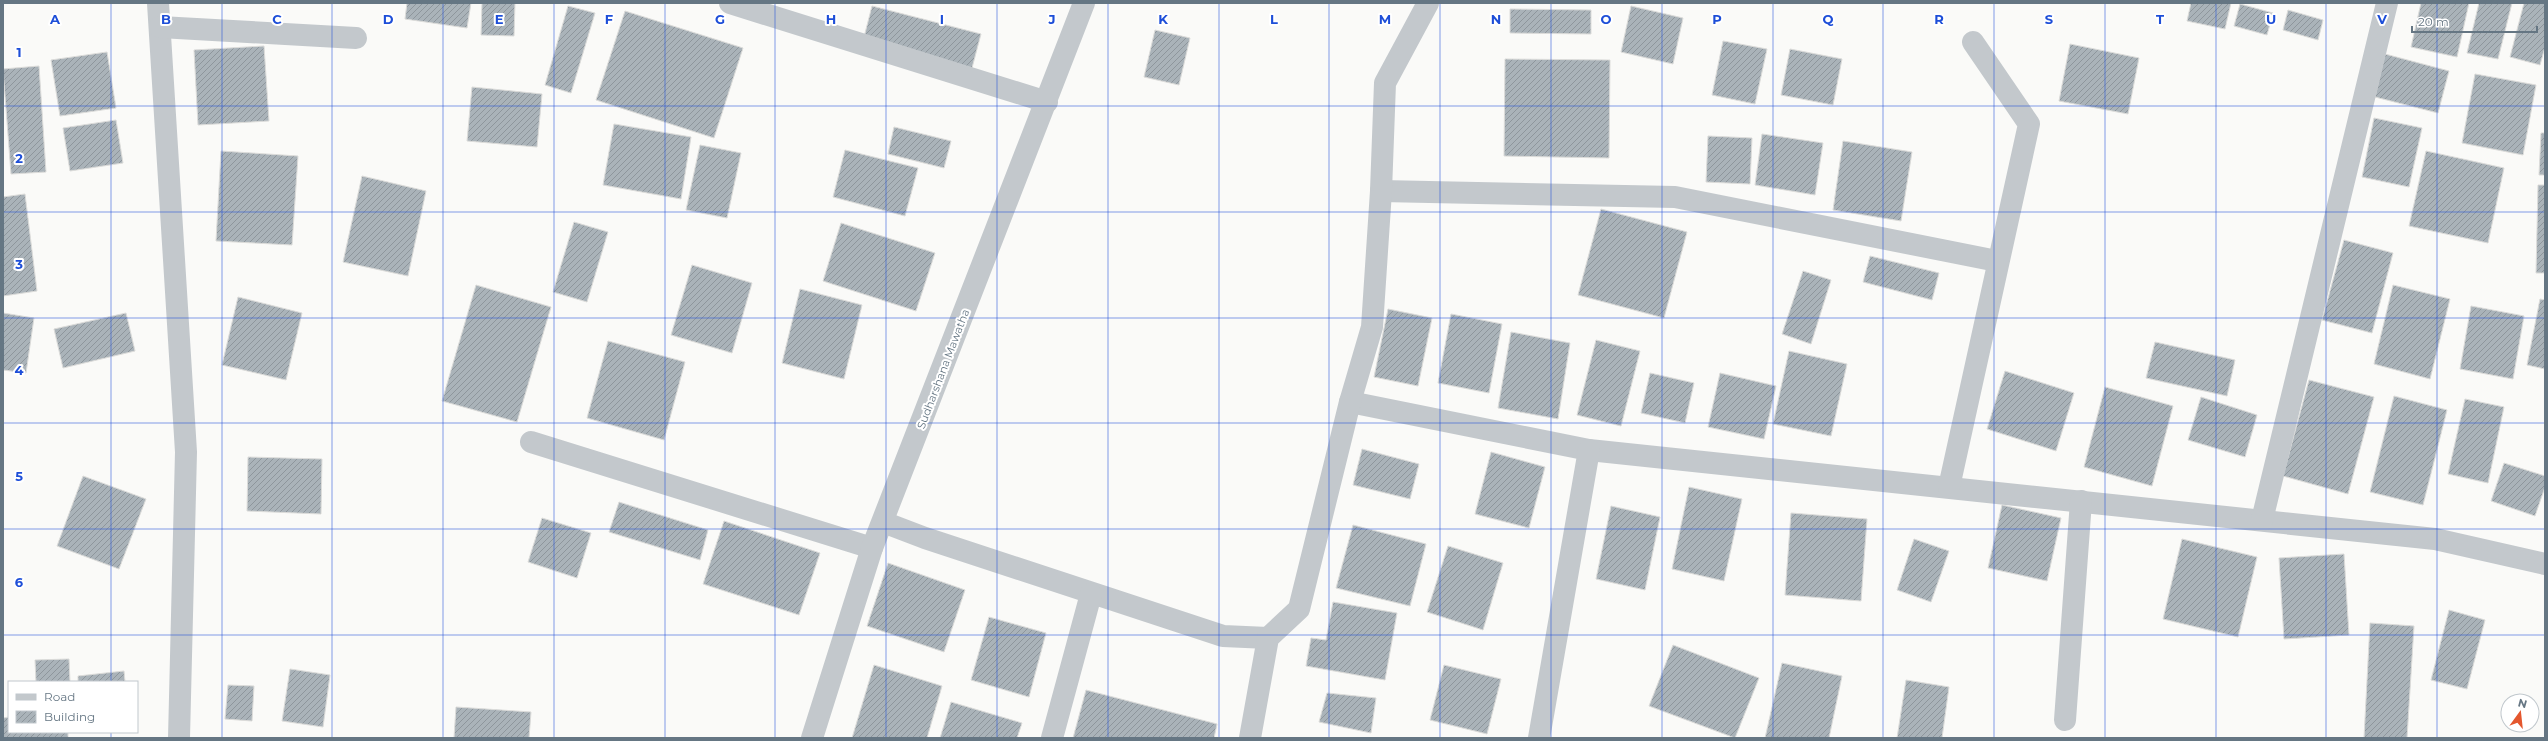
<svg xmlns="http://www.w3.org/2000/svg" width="2548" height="741" viewBox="0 0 2548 741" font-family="Montserrat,sans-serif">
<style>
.building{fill:url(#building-hatch);stroke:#dcdcda}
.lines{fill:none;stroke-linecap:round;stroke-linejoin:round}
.minor{stroke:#c3c8cc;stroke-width:22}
.grid{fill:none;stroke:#1d4ed8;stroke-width:1;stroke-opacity:0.55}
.labels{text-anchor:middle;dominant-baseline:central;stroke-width:4;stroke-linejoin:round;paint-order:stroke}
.street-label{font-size:11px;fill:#657683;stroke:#fff}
.grid-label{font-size:13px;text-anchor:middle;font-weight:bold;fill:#1d4ed8;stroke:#fff;stroke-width:4;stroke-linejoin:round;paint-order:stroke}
</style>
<defs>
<pattern id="building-hatch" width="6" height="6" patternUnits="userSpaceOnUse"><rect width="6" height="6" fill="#aab3b9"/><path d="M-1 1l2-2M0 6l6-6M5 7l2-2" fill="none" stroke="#8e969c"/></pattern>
</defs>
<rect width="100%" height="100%" fill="#fafaf8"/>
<g class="building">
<polygon points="407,3 471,3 467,28 405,19"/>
<polygon points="482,3 515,3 514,36 481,35"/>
<polygon points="2191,3 2231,3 2225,29 2187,21"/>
<polygon points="2421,3 2469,3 2457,57 2411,47"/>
<polygon points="2479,3 2512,3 2498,59 2467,53"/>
<polygon points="2524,3 2545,3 2545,47 2540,65 2510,57"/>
<polygon points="2240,4 2273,13 2267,35 2234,26"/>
<polygon points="568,6 595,13 571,93 545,85"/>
<polygon points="872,6 981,34 972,68 863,41"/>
<polygon points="1631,6 1683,18 1673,64 1621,52"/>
<polygon points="1510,9 1591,10 1591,34 1510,33"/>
<polygon points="2288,10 2323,20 2318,40 2283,30"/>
<polygon points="625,11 743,48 714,138 596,100"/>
<polygon points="1155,30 1190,38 1179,85 1144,77"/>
<polygon points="1723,41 1767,49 1755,104 1712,95"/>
<polygon points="2070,44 2139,58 2128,114 2059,101"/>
<polygon points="264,46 269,121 198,125 194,50"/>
<polygon points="1790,49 1842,59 1833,105 1781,95"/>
<polygon points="107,52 116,108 60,116 51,60"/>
<polygon points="2385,54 2449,71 2438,113 2375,97"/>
<polygon points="1505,59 1610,60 1609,158 1504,156"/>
<polygon points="39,66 46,172 11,174 3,69"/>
<polygon points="2475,74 2536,85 2523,155 2462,143"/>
<polygon points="472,87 542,94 537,147 467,141"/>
<polygon points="2374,118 2422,128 2409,187 2362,177"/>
<polygon points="116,120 123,163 70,171 63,128"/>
<polygon points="614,124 691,137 681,199 603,185"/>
<polygon points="894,127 951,141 944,168 888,154"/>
<polygon points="2541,133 2545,133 2545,175 2539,175"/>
<polygon points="1762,134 1823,143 1815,195 1755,185"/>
<polygon points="1708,136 1752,138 1750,184 1706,182"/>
<polygon points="1843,141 1912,152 1901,221 1833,210"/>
<polygon points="700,145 741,153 727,218 686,210"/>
<polygon points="845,150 918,168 905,216 833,197"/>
<polygon points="221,151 298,156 292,245 216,241"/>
<polygon points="2426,151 2504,168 2488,243 2409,226"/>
<polygon points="362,176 426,191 408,276 343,262"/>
<polygon points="2538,185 2545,185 2545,273 2536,273"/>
<polygon points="25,194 37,291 3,296 3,197"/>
<polygon points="1601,209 1687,232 1664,318 1578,295"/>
<polygon points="574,222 608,232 587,302 553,292"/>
<polygon points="841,223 935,253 916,311 823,281"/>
<polygon points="2344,240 2393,253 2372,333 2322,320"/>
<polygon points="1870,256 1939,273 1932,300 1863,282"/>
<polygon points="692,265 752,283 732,353 671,335"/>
<polygon points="1803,271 1831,280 1811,344 1782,334"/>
<polygon points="476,285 551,307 517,422 442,401"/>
<polygon points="2393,285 2450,299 2430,379 2374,364"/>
<polygon points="800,289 862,305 844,379 782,363"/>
<polygon points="238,297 302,313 286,380 222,365"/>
<polygon points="2540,299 2545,300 2545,369 2527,365"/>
<polygon points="2471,306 2524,316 2513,379 2460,369"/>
<polygon points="1388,309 1432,318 1418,386 1374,377"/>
<polygon points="3,313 34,318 26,373 3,370"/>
<polygon points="126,313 135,351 63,368 54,329"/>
<polygon points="1451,314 1502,324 1489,393 1438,383"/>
<polygon points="1511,332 1570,343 1558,419 1498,408"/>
<polygon points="1596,340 1640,351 1621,426 1577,415"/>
<polygon points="608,341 685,362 664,440 587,418"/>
<polygon points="2155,342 2235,360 2227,396 2146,378"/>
<polygon points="1789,351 1847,364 1831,436 1773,424"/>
<polygon points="2005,371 2074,393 2056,451 1987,429"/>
<polygon points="1650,373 1694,383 1685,423 1641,413"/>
<polygon points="1720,373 1776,386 1764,439 1708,427"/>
<polygon points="2309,380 2374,397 2348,494 2283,476"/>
<polygon points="2105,387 2173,406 2152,486 2084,467"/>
<polygon points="2394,396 2447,410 2423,505 2370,492"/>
<polygon points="2201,397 2257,415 2245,457 2188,440"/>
<polygon points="2465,399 2504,407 2488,483 2448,474"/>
<polygon points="1362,449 1419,464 1410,499 1353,485"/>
<polygon points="1491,452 1545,467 1529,528 1475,514"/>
<polygon points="248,457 322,459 321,514 247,511"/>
<polygon points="2504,463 2545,476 2545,487 2535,516 2491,501"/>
<polygon points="83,476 146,499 119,569 57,546"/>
<polygon points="1689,487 1742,499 1724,581 1672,569"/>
<polygon points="619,502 708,530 700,560 609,532"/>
<polygon points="2002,505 2061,518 2047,581 1988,568"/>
<polygon points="1611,506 1660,517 1645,590 1596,579"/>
<polygon points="1791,513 1867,519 1861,601 1785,595"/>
<polygon points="542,518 591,533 577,578 528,562"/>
<polygon points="724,521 820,553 799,615 703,584"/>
<polygon points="1353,525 1426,544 1410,606 1336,588"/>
<polygon points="1914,539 1949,551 1931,602 1897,590"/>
<polygon points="2182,539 2257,557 2238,637 2163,619"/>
<polygon points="1448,546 1503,563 1483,630 1427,612"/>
<polygon points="2344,554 2349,635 2284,639 2279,558"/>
<polygon points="888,563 965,590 944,652 867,626"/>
<polygon points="1333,602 1397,613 1385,680 1306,666 1311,638 1326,640"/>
<polygon points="2449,610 2485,620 2467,689 2431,680"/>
<polygon points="989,617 1046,633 1029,697 971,680"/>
<polygon points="2370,623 2414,626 2407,738 2364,738"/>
<polygon points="1673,645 1759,678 1735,738 1649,706"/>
<polygon points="69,659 70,682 36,682 35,660"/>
<polygon points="1782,663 1842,676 1829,738 1765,738"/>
<polygon points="874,665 942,686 927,738 852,738"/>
<polygon points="1444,665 1501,679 1487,734 1430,720"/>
<polygon points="290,669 330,675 323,727 282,721"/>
<polygon points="124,671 125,682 78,682 78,676"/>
<polygon points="1906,680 1949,687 1942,738 1897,738"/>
<polygon points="228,685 254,686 252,721 225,719"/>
<polygon points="1086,690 1217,724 1214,738 1073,738"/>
<polygon points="1327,693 1376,698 1371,733 1319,722"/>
<polygon points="951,702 1022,723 1017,738 940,738"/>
<polygon points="456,707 531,712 529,738 454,738"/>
<polygon points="9,717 9,732 68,732 68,738 3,738 3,718"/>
</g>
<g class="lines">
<g class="minor">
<polyline points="158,3 186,452 179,738"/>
<polyline points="730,3 1047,102"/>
<polyline points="160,27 356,38"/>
<polyline points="1381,191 1675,197 1997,261"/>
<polyline points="1350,402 1589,450 2435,539 2545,564"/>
<polyline points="531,442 872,548"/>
<polyline points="1949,487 2029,124 1973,42"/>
<polyline points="2262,520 2387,3"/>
<polyline points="883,522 925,538 1223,636 1268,638"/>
<polyline points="2065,720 2081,501"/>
<polyline points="812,738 872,548 1084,3"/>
<polyline points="1052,738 1091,594"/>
<polyline points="1250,738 1268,638 1299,609 1350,402 1372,327 1381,191 1385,83 1428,3"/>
<polyline points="1539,738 1589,450"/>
</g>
</g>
<path class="grid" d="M 111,3 L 111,682M 222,3 L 222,738M 332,3 L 332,738M 443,3 L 443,738M 554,3 L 554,738M 665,3 L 665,738M 775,3 L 775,738M 886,3 L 886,738M 997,3 L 997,738M 1108,3 L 1108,738M 1219,3 L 1219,738M 1329,3 L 1329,738M 1440,3 L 1440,738M 1551,3 L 1551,738M 1662,3 L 1662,738M 1773,3 L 1773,738M 1883,3 L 1883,738M 1994,3 L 1994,738M 2105,3 L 2105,738M 2216,3 L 2216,738M 2326,3 L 2326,738M 2437,3 L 2437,738M 3,106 L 2545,106M 3,212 L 2545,212M 3,318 L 2545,318M 3,423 L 2545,423M 3,529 L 2545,529M 3,635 L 2545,635M 111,732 L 111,738"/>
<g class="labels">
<g class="street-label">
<text transform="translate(943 369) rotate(-69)">Sudharshana Mawatha</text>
</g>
</g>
<g class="grid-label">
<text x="55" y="24">A</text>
<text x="166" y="24">B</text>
<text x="277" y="24">C</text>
<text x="388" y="24">D</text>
<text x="499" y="24">E</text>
<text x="609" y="24">F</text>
<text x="720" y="24">G</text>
<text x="831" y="24">H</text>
<text x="942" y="24">I</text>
<text x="1052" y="24">J</text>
<text x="1163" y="24">K</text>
<text x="1274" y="24">L</text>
<text x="1385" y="24">M</text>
<text x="1496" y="24">N</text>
<text x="1606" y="24">O</text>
<text x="1717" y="24">P</text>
<text x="1828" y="24">Q</text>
<text x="1939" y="24">R</text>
<text x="2049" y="24">S</text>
<text x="2160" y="24">T</text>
<text x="2271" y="24">U</text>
<text x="2382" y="24">V</text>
<text x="19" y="57">1</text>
<text x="19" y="163">2</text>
<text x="19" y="269">3</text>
<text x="19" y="375">4</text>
<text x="19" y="481">5</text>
<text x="19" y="587">6</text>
</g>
<rect width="2548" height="741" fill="none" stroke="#657683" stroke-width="8"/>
<rect x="8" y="681" width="130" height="52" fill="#ffffff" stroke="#c1c8cd"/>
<rect x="16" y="694" width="20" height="6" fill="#c3c8cc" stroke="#c1c8cd"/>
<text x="44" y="701" font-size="12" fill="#657683">Road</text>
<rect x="16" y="711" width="20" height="12" fill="url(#building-hatch)" stroke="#c1c8cd"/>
<text x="44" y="721" font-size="12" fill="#657683">Building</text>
<g transform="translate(2520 713) rotate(15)"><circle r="19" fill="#ffffff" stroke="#c1c8cd"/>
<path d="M0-3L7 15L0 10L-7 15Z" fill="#e4572e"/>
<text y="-6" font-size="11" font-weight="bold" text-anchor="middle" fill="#657683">N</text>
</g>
<path d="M2412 26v6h125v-6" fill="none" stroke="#657683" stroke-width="2"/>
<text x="2418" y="26" font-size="12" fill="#657683" stroke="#ffffff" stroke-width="3" paint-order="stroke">20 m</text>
</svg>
